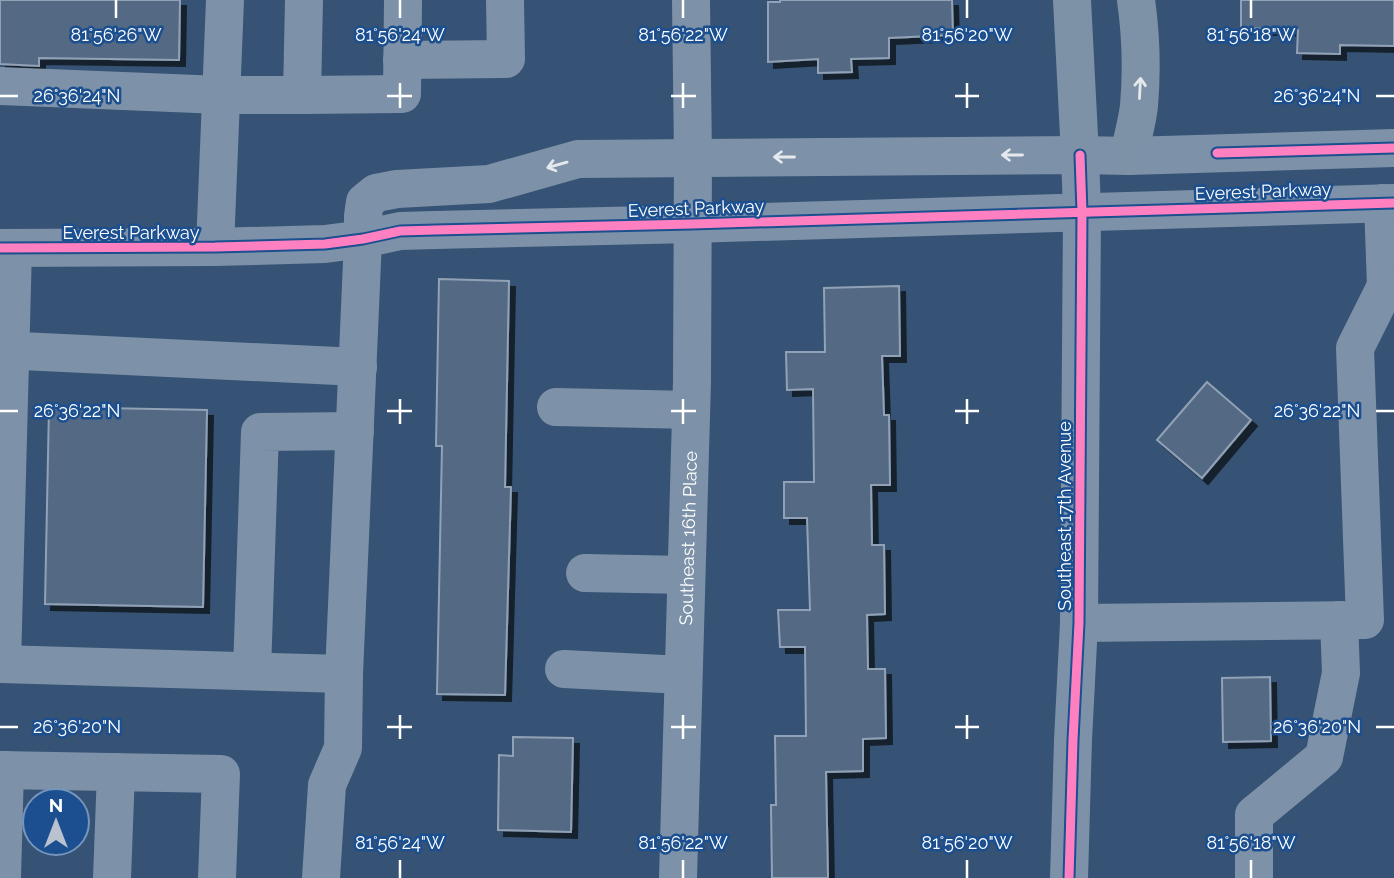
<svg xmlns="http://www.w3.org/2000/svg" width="1394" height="878" viewBox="0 0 1394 878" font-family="Raleway,sans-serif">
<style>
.building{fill:#526984;stroke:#92a2b6;stroke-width:2;filter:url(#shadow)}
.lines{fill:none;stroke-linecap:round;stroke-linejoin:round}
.minor{stroke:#7d92a8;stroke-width:38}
.highway{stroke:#7e92a7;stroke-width:38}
.cycleway-casing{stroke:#1b4f8f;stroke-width:13}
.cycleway{stroke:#ff80c0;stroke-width:9}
.oneway{stroke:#e5e9ed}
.oneway2{stroke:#e5e9ee}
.ticks{fill:none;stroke:#fff;stroke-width:2.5}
.labels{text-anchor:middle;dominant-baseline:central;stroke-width:5;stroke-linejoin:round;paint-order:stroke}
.street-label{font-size:18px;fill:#fff;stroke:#1b4f8f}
.ticks-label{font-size:18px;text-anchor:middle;fill:#fff;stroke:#1b4f8f;stroke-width:5;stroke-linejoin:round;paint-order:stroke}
</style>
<defs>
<filter id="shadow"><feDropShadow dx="6" dy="6" stdDeviation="0" flood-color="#0009"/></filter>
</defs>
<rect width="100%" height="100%" fill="#365274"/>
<g class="building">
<polygon points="0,0 180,0 179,60 39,58 39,66 0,64"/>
<polygon points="780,0 952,0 953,35 889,38 889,58 851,59 852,72 818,73 818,59 768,62 768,2 780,2"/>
<polygon points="1241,0 1394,0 1394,46 1340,45 1340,54 1297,53 1298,30 1241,28"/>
<polygon points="439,279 509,281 505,487 511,487 505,695 437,694 442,446 436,446"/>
<polygon points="899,286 900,356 882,356 884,415 889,415 890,485 871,485 872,545 884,545 885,614 867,615 868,669 885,669 886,738 863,739 863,771 826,772 828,878 772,878 771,805 776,805 775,736 806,736 805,647 780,647 778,610 810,610 807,518 784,518 784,482 814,482 813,389 787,390 786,352 825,352 824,288"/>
<polygon points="1207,382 1251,420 1202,478 1157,440"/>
<polygon points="49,407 207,410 203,607 45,604"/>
<polygon points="1270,677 1271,741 1223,742 1222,678"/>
<polygon points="513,737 573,738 571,832 498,830 499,755 513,756"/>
</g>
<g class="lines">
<g class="minor">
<polyline points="402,60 506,59 505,0"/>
<polyline points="0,86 221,95 302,95 304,0"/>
<polyline points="302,95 402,94 403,0"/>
<polyline points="1383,203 1386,286 1394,286"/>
<polyline points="215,247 225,0"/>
<polyline points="0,248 215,247 325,244 363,239 400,231 435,230 692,224 1394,203"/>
<polyline points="0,350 358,367"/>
<polyline points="556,407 691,410"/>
<polyline points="585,573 686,575"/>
<polyline points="1079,623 1365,620 1355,348 1386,286"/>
<polyline points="0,664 344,674"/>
<polyline points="2,664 13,248"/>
<polyline points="564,669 683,675"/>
<polyline points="252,671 260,432 355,431"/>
<polyline points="0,770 221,774 217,878"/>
<polyline points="2,878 5,770"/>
<polyline points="112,878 116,772"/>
<polyline points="321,878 327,785 343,748 344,674 363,239 363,216 365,202 376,193 397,189 489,184 578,159 1080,155 1129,156 1394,148"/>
<path id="s1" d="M 678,878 L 692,381 L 693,157 L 691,0"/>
<polyline points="1069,878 1073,740 1079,623 1082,212 1080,155"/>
<polyline points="1254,878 1254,815 1324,757 1341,673 1339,620"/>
</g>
<g class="highway">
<polyline points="1072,0 1080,155"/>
<path d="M 1129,156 C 1132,139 1137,123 1139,106 C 1142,71 1141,35 1136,0"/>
</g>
<defs>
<g id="cycleway">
<polyline points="1217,153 1394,148"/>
<polyline points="0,248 215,247 325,244 363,239 400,231 435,230 692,224 1394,203"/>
<polyline points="1069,878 1073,740 1079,623 1082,212 1080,155"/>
</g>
</defs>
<use href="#cycleway" class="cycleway-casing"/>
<use href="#cycleway" class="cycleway"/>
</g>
<defs><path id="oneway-shaft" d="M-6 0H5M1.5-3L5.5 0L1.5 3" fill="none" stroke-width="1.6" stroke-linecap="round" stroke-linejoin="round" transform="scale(1.75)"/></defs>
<use class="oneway" href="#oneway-shaft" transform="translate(1140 88) rotate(-87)"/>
<g class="oneway2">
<use href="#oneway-shaft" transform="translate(1012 155) rotate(180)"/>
<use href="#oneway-shaft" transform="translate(784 157) rotate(180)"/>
<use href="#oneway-shaft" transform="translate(557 165) rotate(164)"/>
</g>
<path class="ticks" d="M 116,0 L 116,18M 400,0 L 400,18M 683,0 L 683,18M 967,0 L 967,18M 1251,0 L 1251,18M 400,83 L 400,108M 683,83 L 683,108M 967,83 L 967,108M 0,96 L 18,96M 387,96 L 412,96M 671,96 L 696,96M 955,96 L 979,96M 1376,96 L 1394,96M 400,399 L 400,424M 683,399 L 683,424M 967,399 L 967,424M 0,411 L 18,411M 387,411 L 412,411M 671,411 L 696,411M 955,411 L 979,411M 1376,411 L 1394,411M 400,715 L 400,739M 683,715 L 683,739M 967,715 L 967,739M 0,727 L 18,727M 387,727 L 412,727M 671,727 L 696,727M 955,727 L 979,727M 1376,727 L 1394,727M 400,860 L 400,878M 683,860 L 683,878M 967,860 L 967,878M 1251,860 L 1251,878"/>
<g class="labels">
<g class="street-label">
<text transform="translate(1263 191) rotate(-2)">Everest Parkway</text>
<text transform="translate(696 208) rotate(-2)">Everest Parkway</text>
<text x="131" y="232">Everest Parkway</text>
<text transform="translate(1064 516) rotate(-90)">Southeast 17th Avenue</text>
<text stroke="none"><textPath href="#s1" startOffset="340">Southeast 16th Place</textPath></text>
</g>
</g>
<g class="ticks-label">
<text x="116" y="41">81°56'26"W</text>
<text x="400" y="41">81°56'24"W</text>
<text x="683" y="41">81°56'22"W</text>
<text x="967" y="41">81°56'20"W</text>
<text x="1251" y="41">81°56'18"W</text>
<text x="77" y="102">26°36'24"N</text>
<text x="1317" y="102">26°36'24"N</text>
<text x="77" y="417">26°36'22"N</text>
<text x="1317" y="417">26°36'22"N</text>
<text x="77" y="733">26°36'20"N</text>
<text x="1317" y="733">26°36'20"N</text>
<text x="400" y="849">81°56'24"W</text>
<text x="683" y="849">81°56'22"W</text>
<text x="967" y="849">81°56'20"W</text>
<text x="1251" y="849">81°56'18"W</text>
</g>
<g transform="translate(56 822)"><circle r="33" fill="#1b4f8f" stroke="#7695bc" stroke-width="2"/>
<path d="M0-5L12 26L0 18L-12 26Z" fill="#b9c2ce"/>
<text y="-10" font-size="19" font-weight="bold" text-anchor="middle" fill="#ffffff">N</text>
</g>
</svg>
